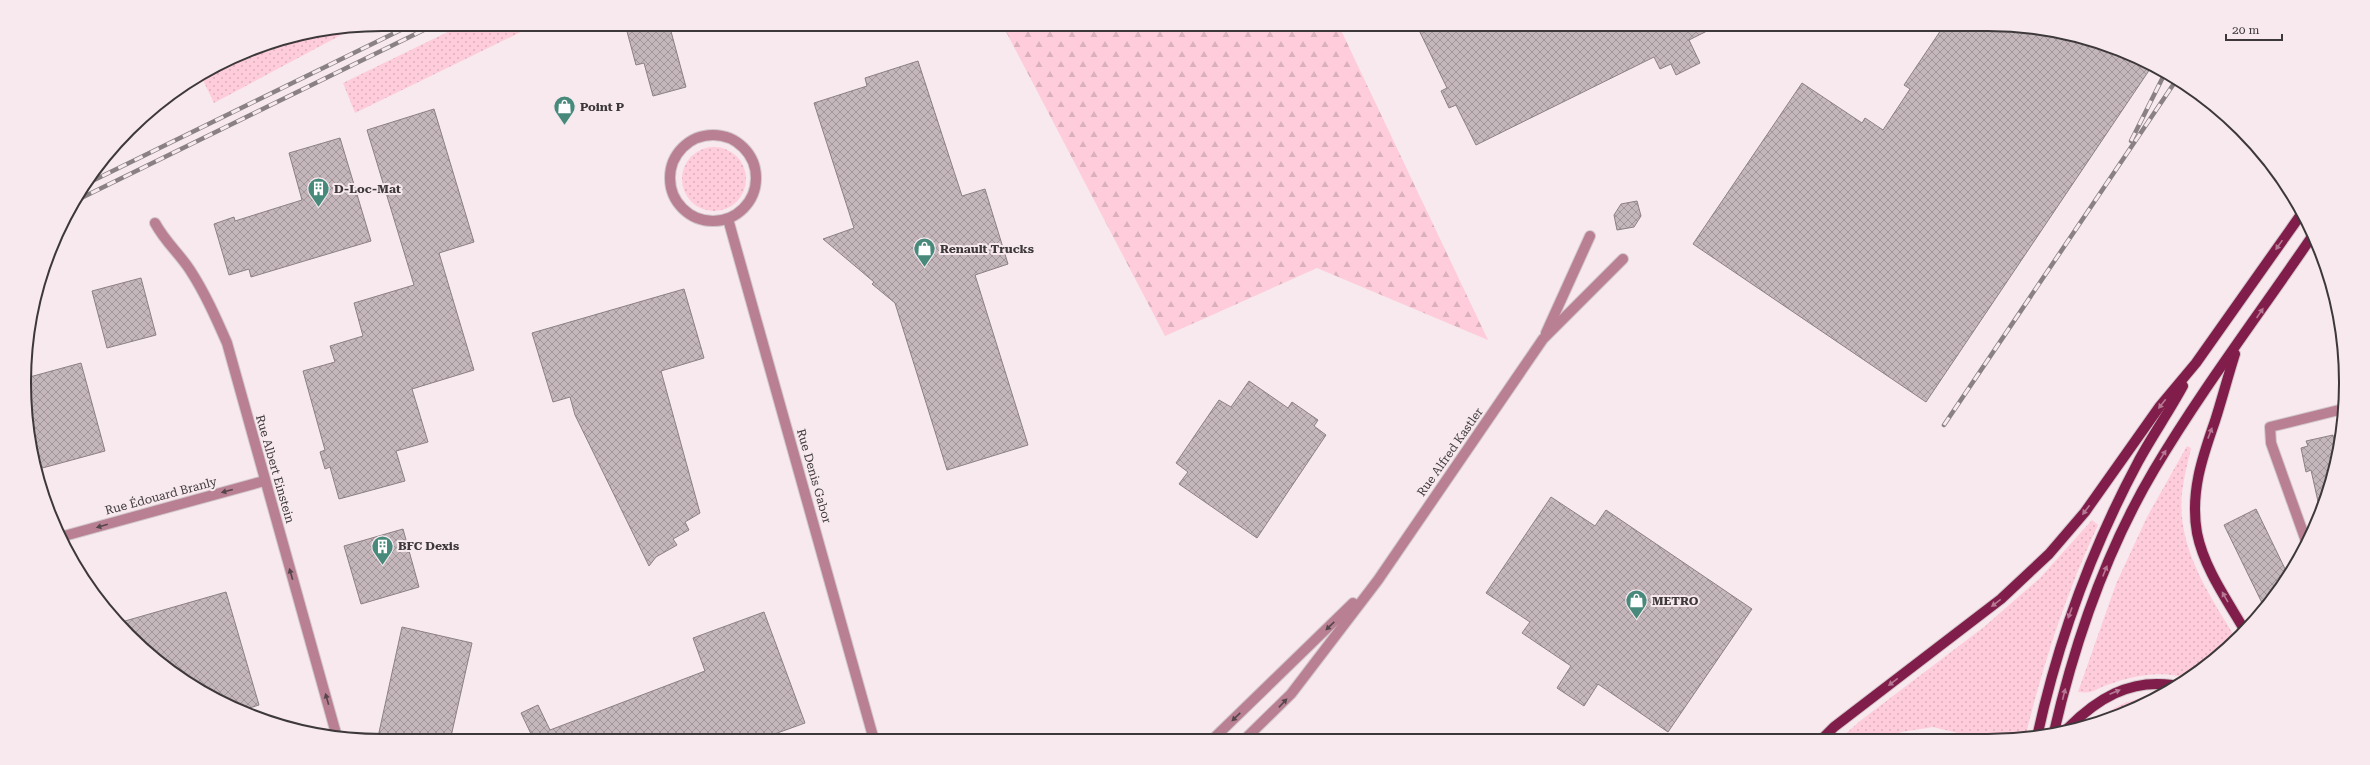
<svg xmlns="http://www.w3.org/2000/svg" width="2370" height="765" viewBox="0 0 2370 765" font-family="'Roboto Serif',serif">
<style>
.grass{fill:url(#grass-dots)}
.forest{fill:url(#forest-firs)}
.building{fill:url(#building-cross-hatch);stroke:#8c8083}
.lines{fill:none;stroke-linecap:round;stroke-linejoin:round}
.minor-casing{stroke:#d2c6c9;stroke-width:12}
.major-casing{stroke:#d2c6c9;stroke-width:12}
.minor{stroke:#b98093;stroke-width:10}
.major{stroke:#811d4a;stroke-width:10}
.rail-casing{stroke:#898183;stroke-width:4.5}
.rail{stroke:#f7e9ed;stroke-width:3;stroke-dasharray:9;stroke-linecap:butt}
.oneway{fill:#b67993}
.oneway2{fill:#56464c}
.labels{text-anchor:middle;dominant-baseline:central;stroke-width:4;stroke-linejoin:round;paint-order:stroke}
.poi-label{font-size:12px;font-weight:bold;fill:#3d383a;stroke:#f7e9ed;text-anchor:start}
.street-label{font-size:12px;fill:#3d383a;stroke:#f7e9ed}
.rim{fill:none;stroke:#3d383a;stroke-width:2}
</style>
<defs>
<pattern id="grass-dots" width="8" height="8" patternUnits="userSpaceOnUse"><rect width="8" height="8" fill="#feccdb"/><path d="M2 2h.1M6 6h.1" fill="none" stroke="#dbb0bd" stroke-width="1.8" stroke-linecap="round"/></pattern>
<pattern id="forest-firs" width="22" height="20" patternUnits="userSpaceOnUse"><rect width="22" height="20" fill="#feccdb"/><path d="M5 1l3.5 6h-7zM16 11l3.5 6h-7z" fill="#dbb0bd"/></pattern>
<pattern id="building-cross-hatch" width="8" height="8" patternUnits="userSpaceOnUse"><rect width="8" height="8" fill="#c4b6ba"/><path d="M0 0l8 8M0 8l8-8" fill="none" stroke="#a09598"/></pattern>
</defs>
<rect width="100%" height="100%" fill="#f7e9ed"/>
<g class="grass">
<polygon points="464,24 537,24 355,113 343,83"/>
<polygon points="356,27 214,103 202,78 246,51 313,31"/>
<circle cx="714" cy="179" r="32"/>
<path d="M 2187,446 L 2191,448 C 2186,471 2179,494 2182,517 C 2186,562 2214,602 2236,639 L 2183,677 C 2160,671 2132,676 2110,684 C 2094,689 2095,694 2078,692 L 2116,584 L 2147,517 Z"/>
<path d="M 2092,520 L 2098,525 C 2066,593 2043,664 2025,738 L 1966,738 L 1958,733 L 1933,727 L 1901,732 L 1891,738 L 1841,738 L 1860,721 L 1984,627 L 2040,578 Z"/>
<path d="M 2142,698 L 2155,698 L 2146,704 L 2101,718 C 2114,706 2125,702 2142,698 Z"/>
</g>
<polygon class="forest" points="1002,24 1338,24 1488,340 1317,268 1165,336"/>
<g class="building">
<polygon points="625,24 669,24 686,87 653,96 644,63 636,65"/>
<polygon points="1416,24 1721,24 1689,40 1700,63 1676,75 1671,64 1660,69 1654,57 1476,145 1456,105 1449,108 1441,91 1447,88"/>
<polygon points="1945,24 1988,24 2058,31 2125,51 2152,66 1926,402 1693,244 1802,83 1862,123 1865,118 1883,130 1910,89 1904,85"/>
<polygon points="918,61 962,196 985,189 1008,264 975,275 1028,445 947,470 895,303 872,284 874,282 823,239 854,228 814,103 867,86 865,78"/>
<polygon points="434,109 474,242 439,253 474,370 412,389 428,442 396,451 405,481 339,499 330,467 325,469 320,452 325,450 303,371 335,362 330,346 363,336 354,303 414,285 367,130"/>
<polygon points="340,138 371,241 251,277 249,269 229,275 214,224 234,217 235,221 302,200 289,153"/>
<polygon points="1637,201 1641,216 1634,227 1617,230 1614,215 1621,204"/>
<polygon points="141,278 156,335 107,348 92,291"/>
<polygon points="684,289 704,358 661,371 700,513 685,522 689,530 673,539 677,545 656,557 649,566 575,415 570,397 553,402 532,333"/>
<polygon points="81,363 105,451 35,470 25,406 26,378"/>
<polygon points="1249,381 1288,408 1292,402 1318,420 1314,426 1326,435 1257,538 1179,484 1188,472 1176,463 1219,400 1231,407"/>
<polygon points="2333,435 2334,440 2340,439 2339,453 2319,506 2311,470 2306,472 2301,448 2308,446 2306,441"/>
<polygon points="1551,497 1595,526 1606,510 1752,609 1668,732 1598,684 1584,706 1557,688 1571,666 1522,633 1530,622 1486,593"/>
<polygon points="2256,509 2288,575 2264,607 2224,525"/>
<polygon points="403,529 419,587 361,604 344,546"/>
<polygon points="226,592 259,705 240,711 183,680 129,636 118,623"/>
<polygon points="764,612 805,723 758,740 525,741 532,736 521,713 538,705 550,730 705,671 693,638"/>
<polygon points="402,627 472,643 450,741 396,741 378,737"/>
</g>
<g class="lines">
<defs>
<g id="minor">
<circle cx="713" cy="178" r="43"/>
<polyline points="728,219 874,740"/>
<path d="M 155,223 C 166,243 179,253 190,270 C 205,293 216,318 227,343 L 337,737"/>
<polyline points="1546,333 1590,236"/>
<polyline points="64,536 264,481"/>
<polyline points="2306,541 2271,443 2270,427 2343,409"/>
<polyline points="1213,739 1353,603"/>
<polyline points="1245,739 1291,694 1378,580 1543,339 1623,259"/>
</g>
<g id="major">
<path d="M 2235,354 C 2228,376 2222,399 2215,421 C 2202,458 2190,493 2197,533 C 2204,568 2227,600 2245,631"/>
<path d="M 2068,728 C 2097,699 2129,679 2172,685"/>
<path d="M 2054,732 C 2075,641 2106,551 2154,470 C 2202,389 2260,313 2313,235"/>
<path d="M 2037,737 C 2058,640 2091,550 2138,462 C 2152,436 2169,412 2183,386"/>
<polyline points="1823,738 1834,727 2001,599 2049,554 2085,512 2160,406 2196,363 2302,213"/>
</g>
</defs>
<use href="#minor" class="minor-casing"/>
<use href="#major" class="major-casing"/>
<use href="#minor" class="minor"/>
<use href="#major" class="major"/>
<defs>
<g id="rail">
<polyline points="2131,141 2165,73"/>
<polyline points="86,184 413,24"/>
<polyline points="75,201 436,24"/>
<polyline points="1944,425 2177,79"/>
</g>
</defs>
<use href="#rail" class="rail-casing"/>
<use href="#rail" class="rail"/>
</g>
<defs><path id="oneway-solid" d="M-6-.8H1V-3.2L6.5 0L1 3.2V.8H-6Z"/></defs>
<g class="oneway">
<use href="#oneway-solid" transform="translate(2279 245) rotate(125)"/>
<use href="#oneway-solid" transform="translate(2260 313) rotate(-56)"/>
<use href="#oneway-solid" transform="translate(2162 404) rotate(128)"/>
<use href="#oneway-solid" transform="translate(2210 433) rotate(-69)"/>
<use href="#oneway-solid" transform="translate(2163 455) rotate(-58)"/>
<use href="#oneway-solid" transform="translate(2086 510) rotate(127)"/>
<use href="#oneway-solid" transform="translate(2105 571) rotate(-68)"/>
<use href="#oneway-solid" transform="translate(2225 597) rotate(-120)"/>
<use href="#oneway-solid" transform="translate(1996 603) rotate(142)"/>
<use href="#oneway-solid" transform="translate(2070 613) rotate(110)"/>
<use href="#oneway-solid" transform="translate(1893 682) rotate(143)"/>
<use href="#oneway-solid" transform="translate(2115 692) rotate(-23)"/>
<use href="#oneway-solid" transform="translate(2064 694) rotate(-76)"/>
</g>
<g class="oneway2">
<use href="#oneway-solid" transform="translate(227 491) rotate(165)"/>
<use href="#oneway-solid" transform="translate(102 526) rotate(164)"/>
<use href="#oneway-solid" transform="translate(291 574) rotate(-106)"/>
<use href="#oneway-solid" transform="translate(1330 626) rotate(136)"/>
<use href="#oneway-solid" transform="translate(327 699) rotate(-106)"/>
<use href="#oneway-solid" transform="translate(1283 703) rotate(-47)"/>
<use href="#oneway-solid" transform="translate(1236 717) rotate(136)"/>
</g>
<defs>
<symbol id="shop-pin" viewBox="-11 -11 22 30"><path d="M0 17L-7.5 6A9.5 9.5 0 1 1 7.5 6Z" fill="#478a7c" stroke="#f7e9ed"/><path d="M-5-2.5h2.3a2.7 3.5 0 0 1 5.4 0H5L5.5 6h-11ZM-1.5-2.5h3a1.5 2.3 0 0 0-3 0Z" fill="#fff"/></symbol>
<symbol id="building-pin" viewBox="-11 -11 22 30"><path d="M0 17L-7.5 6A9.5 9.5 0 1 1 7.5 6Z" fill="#478a7c" stroke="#f7e9ed"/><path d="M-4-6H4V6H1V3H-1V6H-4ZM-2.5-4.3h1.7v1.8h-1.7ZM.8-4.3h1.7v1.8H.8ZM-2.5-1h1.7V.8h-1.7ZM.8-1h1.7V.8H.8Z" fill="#fff"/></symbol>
</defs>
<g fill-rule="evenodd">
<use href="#shop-pin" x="552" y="94" width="25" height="34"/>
<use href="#building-pin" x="306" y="176" width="25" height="34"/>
<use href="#shop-pin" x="912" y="236" width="25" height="34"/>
<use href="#building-pin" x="370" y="534" width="25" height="34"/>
<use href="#shop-pin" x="1624" y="588" width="25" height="34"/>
</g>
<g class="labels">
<g class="poi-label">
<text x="580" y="107">Point P</text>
<text x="334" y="189">D-Loc-Mat</text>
<text x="940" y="249">Renault Trucks</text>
<text x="398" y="546">BFC Dexis</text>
<text x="1652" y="601">METRO</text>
</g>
<g class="street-label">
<text transform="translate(1450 452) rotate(-55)">Rue Alfred Kastler</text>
<text transform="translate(275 469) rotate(74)">Rue Albert Einstein</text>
<text transform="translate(814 476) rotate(74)">Rue Denis Gabor</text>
<text transform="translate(161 496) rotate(-15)">Rue Édouard Branly</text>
</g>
</g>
<path d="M0 0H2370V765H0ZM382 31H1988A351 351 0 0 1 2339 382V383A351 351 0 0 1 1988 734H382A351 351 0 0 1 31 383V382A351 351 0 0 1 382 31Z" fill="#f7e9ed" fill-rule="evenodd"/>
<path class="rim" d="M382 31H1988A351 351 0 0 1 2339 382V383A351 351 0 0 1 1988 734H382A351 351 0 0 1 31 383V382A351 351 0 0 1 382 31Z"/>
<path d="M2226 34v6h56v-6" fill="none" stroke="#3d383a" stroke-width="2"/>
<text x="2232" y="34" font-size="12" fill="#3d383a" stroke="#f7e9ed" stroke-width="3" paint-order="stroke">20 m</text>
</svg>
